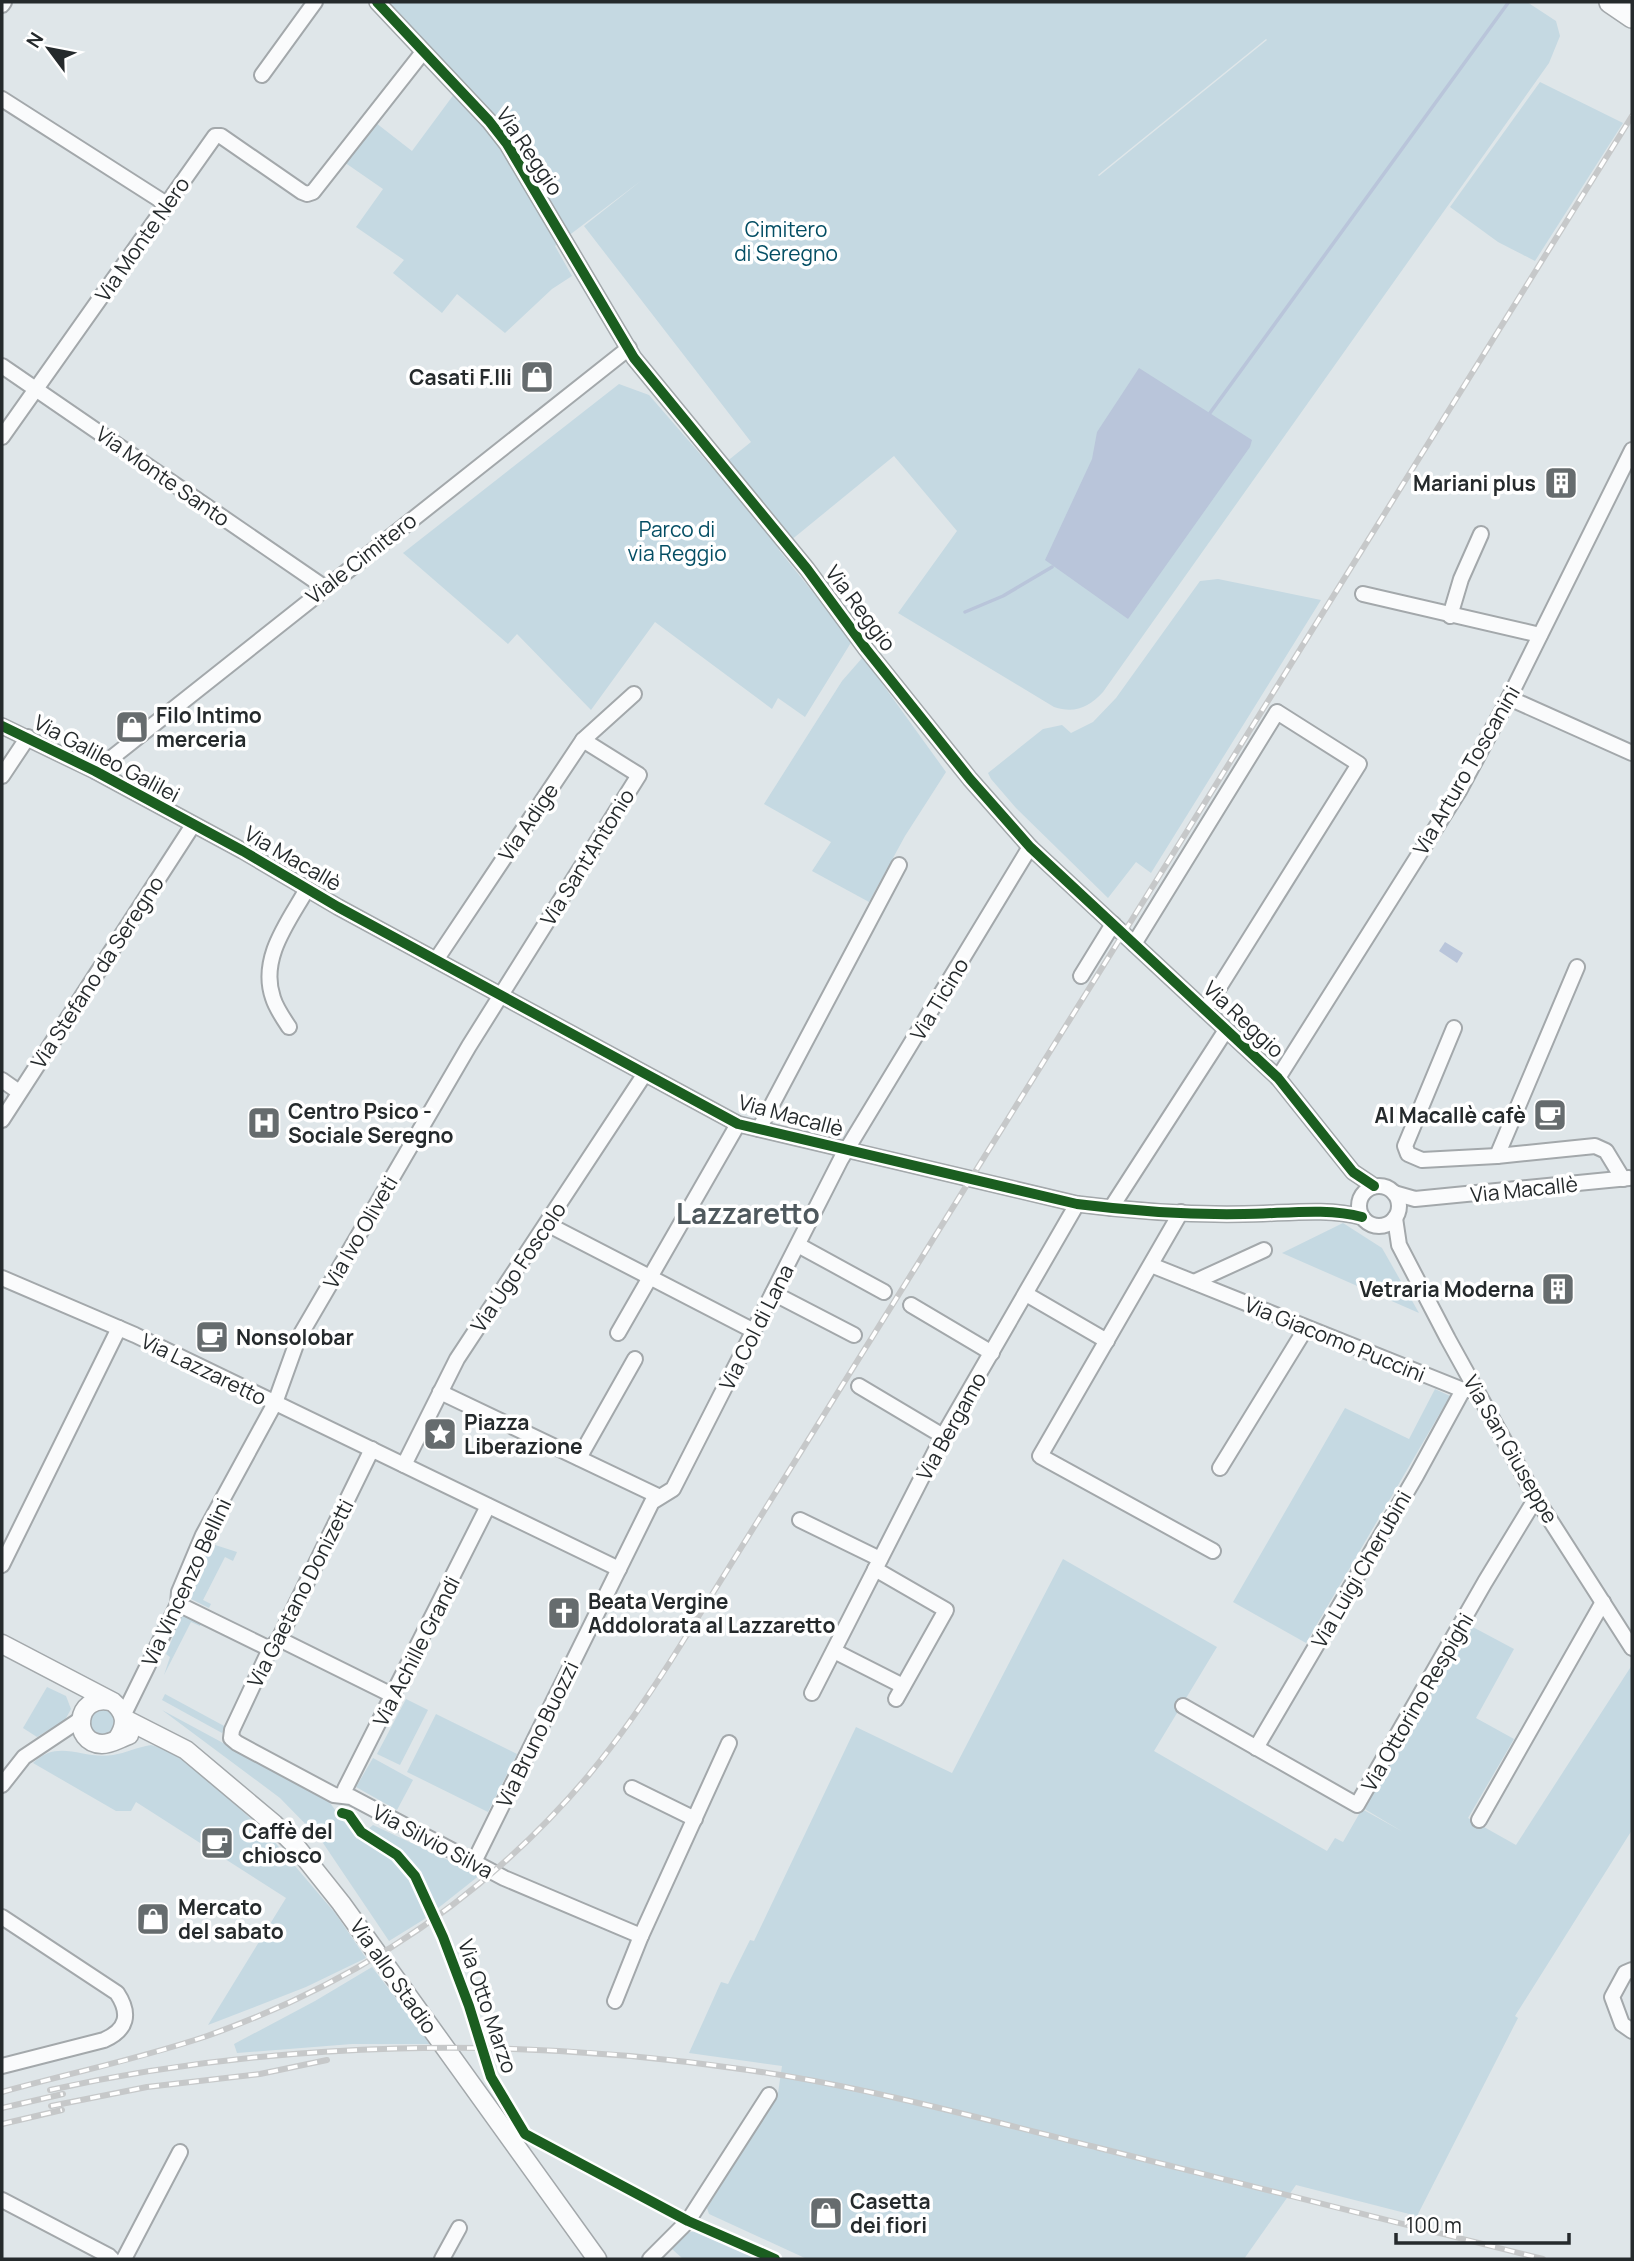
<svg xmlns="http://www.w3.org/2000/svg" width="1634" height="2261" viewBox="0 0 1634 2261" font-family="Manrope,sans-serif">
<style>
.green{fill:#c5d9e2;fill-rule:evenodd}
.water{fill:#b9c5da}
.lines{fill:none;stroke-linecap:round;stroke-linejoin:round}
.stream{stroke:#b9c5da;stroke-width:3.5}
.minor-casing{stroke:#a3a8ab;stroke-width:18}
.major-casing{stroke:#a3a8ab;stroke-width:21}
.highway-casing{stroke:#a3a8ab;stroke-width:24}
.minor{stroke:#fafbfc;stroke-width:14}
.major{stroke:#fafbfc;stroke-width:18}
.highway{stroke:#fafbfc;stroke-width:21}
.rail-casing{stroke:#c6c8c9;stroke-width:6}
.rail{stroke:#fff;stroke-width:3.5;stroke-dasharray:10;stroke-linecap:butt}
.cycleway-casing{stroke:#fff;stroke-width:15}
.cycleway{stroke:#1b5e20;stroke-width:10}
.labels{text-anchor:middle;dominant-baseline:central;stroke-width:7;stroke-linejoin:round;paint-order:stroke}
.street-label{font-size:21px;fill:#252a2c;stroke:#fff}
.park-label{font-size:21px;fill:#044e64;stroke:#fff}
.poi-label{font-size:21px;font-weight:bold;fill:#252a2c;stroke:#fff;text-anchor:start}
.district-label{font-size:28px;font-weight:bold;fill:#4f595e;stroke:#fff}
</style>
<rect width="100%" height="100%" fill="#dfe6e9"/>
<g class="green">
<path d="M 389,2 L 1527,2 L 1556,21 L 1560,36 L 1549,63 L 1103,692 C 1089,707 1075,714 1054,707 L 898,613 L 957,531 L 894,456 L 779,550 L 852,641 L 805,717 L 778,698 L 772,709 L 655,622 L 591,710 L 517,634 L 508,644 L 403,553 L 619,384 L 649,395 L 715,471 L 751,442 L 584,226 L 642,180 L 555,246 L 572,276 L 552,289 L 505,333 L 457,294 L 442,313 L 393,273 L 404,260 L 356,227 L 383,189 L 344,162 L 376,123 L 412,151 L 463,82 ZM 1266,39 L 1267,40 L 1099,176 L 1098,175 Z"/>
<polygon points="1540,82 1623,123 1535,261 1498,242 1450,207"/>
<polygon points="1218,579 1321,600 1151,873 1136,862 1108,898 1016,808 991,779 988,773 1043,729 1062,725 1071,733 1093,722 1116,698 1200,581"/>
<polygon points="863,657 946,772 905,836 869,902 812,871 831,842 764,804 842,681"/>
<polygon points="1343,1223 1382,1248 1419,1313 1282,1253"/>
<polygon points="1435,1389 1450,1396 1306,1643 1233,1602 1345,1408 1409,1439"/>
<polygon points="209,1543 237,1552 233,1561 225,1557 203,1600 211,1604 209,1608 189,1598"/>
<polygon points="1063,1559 1217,1647 1154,1751 1327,1851 1335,1838 1343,1842 1362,1809 1403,1832 1363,1808 1469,1625 1514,1649 1476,1718 1514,1739 1468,1818 1516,1845 1632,1665 1632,1830 1515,2016 1518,2018 1417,2216 1296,2185 1244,2259 807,2259 709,2214 707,2208 778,2093 782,2066 689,2053 721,1982 728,1984 750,1940 754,1941 856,1727 952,1773"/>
<polygon points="182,1615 201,1623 200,1626 191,1622 164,1675 170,1657 166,1654"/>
<polygon points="47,1687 66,1696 71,1709 65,1720 37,1737 23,1728"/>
<polygon points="165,1694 226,1727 222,1733 162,1700"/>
<polygon points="406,1699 428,1710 400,1765 377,1754"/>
<polygon points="102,1704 120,1718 110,1737 91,1734 87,1716"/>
<polygon points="162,1710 327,1799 357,1839 373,1825 480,1875 423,1920 389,1941 321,1840 280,1798"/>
<polygon points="436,1714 517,1754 488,1812 407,1772"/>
<path d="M 151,1745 L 168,1750 L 189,1764 L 266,1832 L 335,1913 L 366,1958 L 306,1987 L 208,2025 L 286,1898 L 136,1802 L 131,1811 L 116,1811 L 33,1763 C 59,1738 82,1760 113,1755 C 126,1753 137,1747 151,1745 Z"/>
<polygon points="373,1758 413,1780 397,1810 356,1787"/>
<polygon points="372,1967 431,2044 352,2044 237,2053 234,2044 315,2001"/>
<polygon points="696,2231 758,2259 683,2259 672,2249 687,2233"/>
</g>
<g class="water">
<polygon points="1139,368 1252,440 1250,447 1128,619 1045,560 1092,459 1097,432"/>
<polygon points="1445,942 1463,953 1457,963 1439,951"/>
</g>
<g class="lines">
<g class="stream">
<polyline points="1210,413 1508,3"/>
<polyline points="965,612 1003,596 1052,567"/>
</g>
<defs>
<g id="minor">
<polyline points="377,2 489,121 507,144 634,358 807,569 866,649 970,779 1030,847 1278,1078 1353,1172 1374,1186"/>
<polyline points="2,5 4,2"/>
<polyline points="262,75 315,2"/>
<polyline points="2,99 168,205"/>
<polyline points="2,366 324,587"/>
<polyline points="2,437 215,136 221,136 302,192 307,194 313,192 423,52"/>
<polyline points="1363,594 1540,635"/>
<polyline points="1450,616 1461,579 1481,534"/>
<polyline points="1509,698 1632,753"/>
<path d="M 2,726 L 95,771 L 243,851 L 338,907 L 738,1124 L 1077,1204 C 1132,1211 1189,1215 1244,1214 C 1281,1214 1326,1207 1362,1217"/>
<polyline points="95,771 629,348"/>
<polyline points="2,776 28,737"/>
<polyline points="1134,944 1277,712 1359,764 1205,1010"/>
<polyline points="436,960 583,740 634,694"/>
<polyline points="1081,976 1113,924"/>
<path d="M 289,1027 C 283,1018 276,1008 273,998 C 259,958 289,921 307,889"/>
<polyline points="1454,1028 1405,1146 1408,1154 1422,1160 1497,1156 1595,1146 1606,1151 1623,1179"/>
<polyline points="1278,1078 1459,791 1509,698 1632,450"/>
<polyline points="2,1080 19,1092"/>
<polyline points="2,1120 193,825"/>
<polyline points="759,1129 899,865"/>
<polyline points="1497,1156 1577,967"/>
<circle cx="1379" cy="1206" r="20"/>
<polyline points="1394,1193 1415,1199 1629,1178"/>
<polyline points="1111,1208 1226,1030"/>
<polyline points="1181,1212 1040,1456 1213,1551"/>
<polyline points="1395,1218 1399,1245 1448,1339 1536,1498 1632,1648"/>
<polyline points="547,1224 754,1331"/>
<polyline points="798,1245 884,1292"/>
<polyline points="1151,1265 1463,1390 1472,1390"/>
<polyline points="2,1278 135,1335 619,1569"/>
<polyline points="1194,1282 1264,1250"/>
<polyline points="773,1293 854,1335"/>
<polyline points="1026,1294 1107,1341"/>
<polyline points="911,1305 992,1353"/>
<polyline points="618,1333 738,1124"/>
<polyline points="859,1386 943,1436"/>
<polyline points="440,1392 658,1496"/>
<polyline points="372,1449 279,1639 270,1649 232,1730 231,1738 237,1743 334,1795 351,1797 504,1878 641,1936"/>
<polyline points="579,1458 635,1359"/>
<polyline points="404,1465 457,1359 644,1075"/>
<polyline points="1220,1468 1306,1328"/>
<polyline points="800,1520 880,1559"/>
<polyline points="2,1565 119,1328"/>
<polyline points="875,1569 946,1610 896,1699"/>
<polyline points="178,1604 270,1649"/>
<polyline points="279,1639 394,1696"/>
<polyline points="834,1651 903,1686"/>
<polyline points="812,1693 943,1436 1077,1204"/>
<polyline points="1183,1706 1357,1805 1485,1582 1536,1498"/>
<polyline points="124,1714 178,1604 179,1592 203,1535 275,1403 298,1339 469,1046 639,775 583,740"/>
<polyline points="1256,1748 1416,1476 1463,1390"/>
<polyline points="2,1785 24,1757 81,1719"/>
<polyline points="632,1788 695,1819"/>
<polyline points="345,1796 345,1789 488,1506"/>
<polyline points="1479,1820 1603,1602"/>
<polyline points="474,1862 652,1502 673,1489 841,1159 1030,847"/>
<path d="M 2,1917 L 117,1993 C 131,2014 127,2030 104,2040 L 2,2066"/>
<polyline points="1632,1970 1625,1973 1612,1997 1622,2024 1632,2031"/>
<polyline points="615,2001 641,1936 729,1743"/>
<polyline points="2,2200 109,2256 112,2259"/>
<polyline points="124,2259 180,2152"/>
<polyline points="442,2259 459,2228"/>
<polyline points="650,2259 688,2221 769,2095"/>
</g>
<g id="major">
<path d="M 2,1644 L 113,1702 C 126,1713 127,1724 118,1738"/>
<path d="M 110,1701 C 75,1694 71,1743 102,1744 C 111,1744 120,1738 129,1735"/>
<polyline points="125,1719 186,1750 274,1824 294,1844 341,1903 597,2259"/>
</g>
<polyline id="highway" points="1610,2 1632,17"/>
</defs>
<use href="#minor" class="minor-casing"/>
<use href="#major" class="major-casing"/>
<use href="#highway" class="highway-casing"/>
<use href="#minor" class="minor"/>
<use href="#major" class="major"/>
<use href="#highway" class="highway"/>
<defs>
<g id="rail">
<path d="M 50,2090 C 277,2040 518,2036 748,2070 C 867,2087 983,2119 1099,2148 C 1247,2185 1395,2222 1543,2259"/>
<path d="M 2,2092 C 70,2073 139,2059 207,2036 C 356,1983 486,1897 588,1776 C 622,1735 652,1691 680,1646 L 1632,116"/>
<polyline points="51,2106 147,2087 260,2074 327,2060"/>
<polyline points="2,2108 63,2094"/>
<polyline points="2,2124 62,2110"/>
</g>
</defs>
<use href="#rail" class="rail-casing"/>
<use href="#rail" class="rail"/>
<defs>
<g id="cycleway">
<polyline points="377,2 489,121 507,144 634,358 807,569 866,649 970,779 1030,847 1278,1078 1353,1172 1374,1186"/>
<path d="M 2,726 L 95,771 L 243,851 L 338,907 L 738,1124 L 1077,1204 C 1132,1211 1189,1215 1244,1214 C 1281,1214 1326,1207 1362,1217"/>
<polyline points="342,1813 349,1815 361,1832 397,1855 415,1876 443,1937 469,2006 491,2077 525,2134 688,2221 775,2259"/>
</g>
</defs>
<use href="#cycleway" class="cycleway-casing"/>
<use href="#cycleway" class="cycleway"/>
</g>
<defs>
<symbol id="shop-square" viewBox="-11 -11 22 22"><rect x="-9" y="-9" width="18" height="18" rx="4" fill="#666c6e" stroke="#fff"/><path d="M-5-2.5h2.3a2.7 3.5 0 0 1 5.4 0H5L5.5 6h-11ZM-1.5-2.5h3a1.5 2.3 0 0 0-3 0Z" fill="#fff"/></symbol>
<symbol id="building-square" viewBox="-11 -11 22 22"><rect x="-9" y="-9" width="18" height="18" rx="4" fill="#666c6e" stroke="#fff"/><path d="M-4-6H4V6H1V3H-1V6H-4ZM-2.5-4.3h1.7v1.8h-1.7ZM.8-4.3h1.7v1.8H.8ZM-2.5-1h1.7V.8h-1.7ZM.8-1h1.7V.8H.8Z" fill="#fff"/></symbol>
<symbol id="cafe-square" viewBox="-11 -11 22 22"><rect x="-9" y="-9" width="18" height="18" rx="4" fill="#666c6e" stroke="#fff"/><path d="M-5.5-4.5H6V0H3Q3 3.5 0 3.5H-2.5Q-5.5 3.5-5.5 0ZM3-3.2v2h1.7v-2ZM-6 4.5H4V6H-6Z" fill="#fff"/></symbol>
<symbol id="hospital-square" viewBox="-11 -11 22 22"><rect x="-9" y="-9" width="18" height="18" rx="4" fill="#666c6e" stroke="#fff"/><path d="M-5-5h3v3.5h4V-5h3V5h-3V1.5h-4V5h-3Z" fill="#fff"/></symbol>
<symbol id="sight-square" viewBox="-11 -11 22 22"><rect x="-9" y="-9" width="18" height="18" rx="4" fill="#666c6e" stroke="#fff"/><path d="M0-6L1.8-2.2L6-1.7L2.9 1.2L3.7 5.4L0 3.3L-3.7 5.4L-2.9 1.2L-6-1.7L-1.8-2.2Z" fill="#fff"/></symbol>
<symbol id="church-square" viewBox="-11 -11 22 22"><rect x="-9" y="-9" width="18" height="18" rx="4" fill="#666c6e" stroke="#fff"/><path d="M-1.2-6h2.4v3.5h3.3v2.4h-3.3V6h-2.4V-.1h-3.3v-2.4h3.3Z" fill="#fff"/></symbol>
</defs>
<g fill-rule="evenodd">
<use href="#shop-square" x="518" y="358" width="38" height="38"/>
<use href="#building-square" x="1542" y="464" width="38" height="38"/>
<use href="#shop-square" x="113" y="708" width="38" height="38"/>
<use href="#cafe-square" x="1531" y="1096" width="38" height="38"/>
<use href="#hospital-square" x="245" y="1104" width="38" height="38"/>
<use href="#building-square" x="1539" y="1270" width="38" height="38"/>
<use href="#cafe-square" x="193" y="1318" width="38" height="38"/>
<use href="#sight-square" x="421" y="1415" width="38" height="38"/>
<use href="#church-square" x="545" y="1594" width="38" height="38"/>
<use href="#cafe-square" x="198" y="1824" width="38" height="38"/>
<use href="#shop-square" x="134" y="1900" width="38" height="38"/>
<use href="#shop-square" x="807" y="2194" width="38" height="38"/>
</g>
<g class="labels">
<g class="street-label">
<text transform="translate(530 151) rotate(56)">Via Reggio</text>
<text transform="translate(142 239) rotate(-55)">Via Monte Nero</text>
<text transform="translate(163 476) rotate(35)">Via Monte Santo</text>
<text transform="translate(361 558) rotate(-38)">Viale Cimitero</text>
<text transform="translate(861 608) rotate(53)">Via Reggio</text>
<text transform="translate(107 758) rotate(28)">Via Galileo Galilei</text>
<text transform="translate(1466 770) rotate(-60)">Via Arturo Toscanini</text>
<text transform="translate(528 822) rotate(-56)">Via Adige</text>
<text transform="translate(587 857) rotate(-58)">Via Sant'Antonio</text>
<text transform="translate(293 858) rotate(30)">Via Macallè</text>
<text transform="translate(97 972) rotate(-57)">Via Stefano da Seregno</text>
<text transform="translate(939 999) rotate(-59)">Via Ticino</text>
<text transform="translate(1244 1019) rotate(43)">Via Reggio</text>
<text transform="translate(791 1115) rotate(15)">Via Macallè</text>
<text transform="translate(1524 1189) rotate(-6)">Via Macallè</text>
<text transform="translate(360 1232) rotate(-60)">Via Ivo Oliveti</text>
<text transform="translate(518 1267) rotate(-56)">Via Ugo Foscolo</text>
<text transform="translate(756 1327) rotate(-63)">Via Col di Lana</text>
<text transform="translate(1335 1339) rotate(22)">Via Giacomo Puccini</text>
<text transform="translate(204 1369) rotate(26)">Via Lazzaretto</text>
<text transform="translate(951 1426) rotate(-61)">Via Bergamo</text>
<text transform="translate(1511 1449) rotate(60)">Via San Giuseppe</text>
<text transform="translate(1361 1569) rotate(-60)">Via Luigi Cherubini</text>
<text transform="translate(186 1582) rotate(-65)">Via Vincenzo Bellini</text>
<text transform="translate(300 1593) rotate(-63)">Via Gaetano Donizetti</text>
<text transform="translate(416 1651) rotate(-63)">Via Achille Grandi</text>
<text transform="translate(1417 1702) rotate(-60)">Via Ottorino Respighi</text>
<text transform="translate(537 1734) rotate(-64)">Via Bruno Buozzi</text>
<text transform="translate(433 1841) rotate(28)">Via Silvio Silva</text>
<text transform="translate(394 1976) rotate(55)">Via allo Stadio</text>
<text transform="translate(488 2006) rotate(71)">Via Otto Marzo</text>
</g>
<g class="park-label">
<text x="786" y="229">Cimitero<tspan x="786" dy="24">di Seregno</tspan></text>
<text x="677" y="529">Parco di<tspan x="677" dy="24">via Reggio</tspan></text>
</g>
<g class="poi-label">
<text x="512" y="377" text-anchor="end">Casati F.lli</text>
<text x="1536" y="483" text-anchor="end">Mariani plus</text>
<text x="156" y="715">Filo Intimo<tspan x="156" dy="24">merceria</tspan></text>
<text x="288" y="1111">Centro Psico -<tspan x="288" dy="24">Sociale Seregno</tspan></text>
<text x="1526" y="1115" text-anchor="end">Al Macallè cafè</text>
<text x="1534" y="1289" text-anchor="end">Vetraria Moderna</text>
<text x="236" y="1337">Nonsolobar</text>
<text x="464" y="1422">Piazza<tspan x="464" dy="24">Liberazione</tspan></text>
<text x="588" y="1601">Beata Vergine<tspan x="588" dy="24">Addolorata al Lazzaretto</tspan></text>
<text x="242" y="1831">Caffè del<tspan x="242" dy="24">chiosco</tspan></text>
<text x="178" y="1907">Mercato<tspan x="178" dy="24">del sabato</tspan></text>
<text x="850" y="2201">Casetta<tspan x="850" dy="24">dei fiori</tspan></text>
</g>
<g class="district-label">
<text x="748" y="1213">Lazzaretto</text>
</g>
</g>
<rect width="1634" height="2261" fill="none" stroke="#252a2c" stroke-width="7"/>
<g transform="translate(49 49) rotate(302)" stroke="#ffffff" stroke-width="5" paint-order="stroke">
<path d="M0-5L12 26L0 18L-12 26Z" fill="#252a2c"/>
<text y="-10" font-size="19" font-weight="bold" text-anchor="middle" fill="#252a2c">N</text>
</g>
<path d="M1396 2233v10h173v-10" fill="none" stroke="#252a2c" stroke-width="3.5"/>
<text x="1406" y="2233" font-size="21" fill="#252a2c" stroke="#ffffff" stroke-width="5" paint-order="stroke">100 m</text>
</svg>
